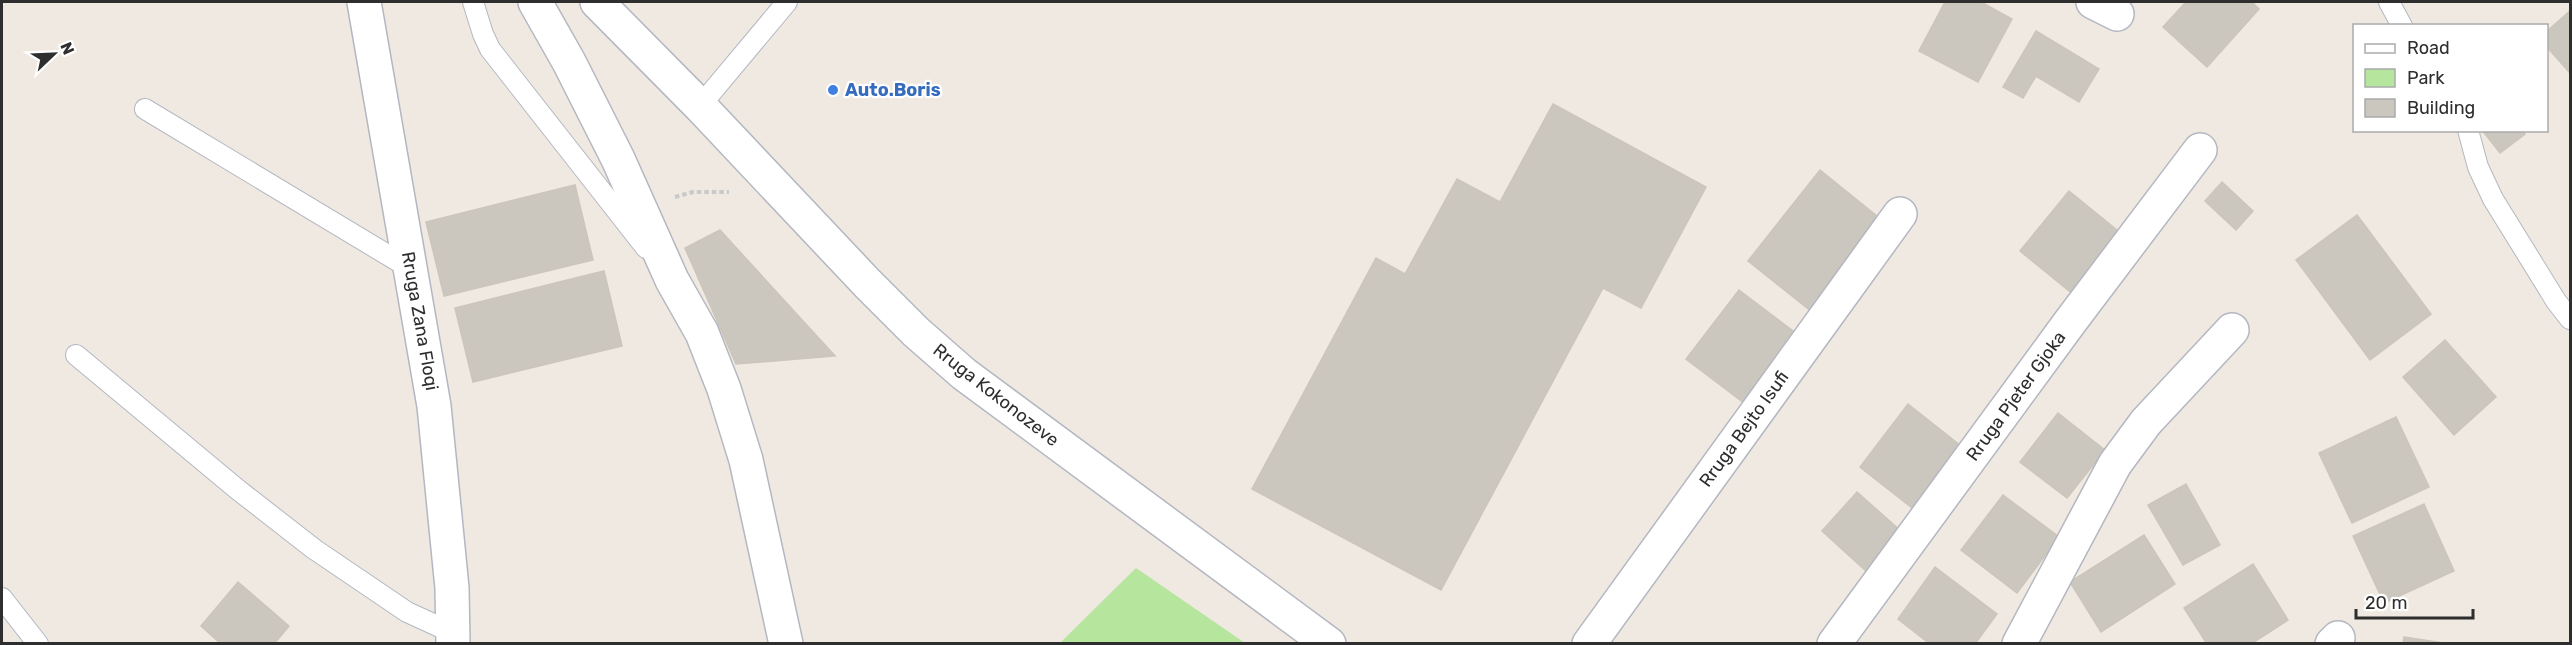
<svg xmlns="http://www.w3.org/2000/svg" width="2572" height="645" viewBox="0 0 2572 645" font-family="Rubik,sans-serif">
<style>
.green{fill:#b6e59e}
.building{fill:#cbc7bf;stroke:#cbc5ba;stroke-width:1.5}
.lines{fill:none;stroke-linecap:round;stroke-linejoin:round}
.service-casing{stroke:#b4b7c1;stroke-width:22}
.minor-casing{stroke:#b4b7c1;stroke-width:36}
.tertiary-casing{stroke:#b4b7c1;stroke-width:36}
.path{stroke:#c9c9c9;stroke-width:4;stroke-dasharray:4.5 3;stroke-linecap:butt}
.service{stroke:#fff;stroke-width:20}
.minor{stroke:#fff;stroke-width:33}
.tertiary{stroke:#fff;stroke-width:33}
.shop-dot{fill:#3f7fe0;stroke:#fff;stroke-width:2}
.labels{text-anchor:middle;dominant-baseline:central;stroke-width:4.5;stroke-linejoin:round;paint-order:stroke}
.shop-label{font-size:18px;font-weight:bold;fill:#366cbe;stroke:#fff;text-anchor:start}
.street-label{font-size:18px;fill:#2e2e2e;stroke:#fff}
</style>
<rect width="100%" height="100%" fill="#efe9e1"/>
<polygon class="green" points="1136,568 1245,643 1060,643"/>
<g class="building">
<polygon points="1945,2 1981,2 2012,19 1978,82 1919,51"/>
<polygon points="2186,2 2252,2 2259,9 2207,67 2163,27"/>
<polygon points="2570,11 2570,73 2546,46 2546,32"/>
<polygon points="2036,31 2099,69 2079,102 2036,76 2023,98 2003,87"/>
<polygon points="1553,104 1706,187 1641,308 1603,288 1441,590 1252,489 1376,258 1405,274 1457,179 1500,202"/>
<polygon points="2482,130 2522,130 2525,134 2500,153"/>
<polygon points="1820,170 1878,217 1856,246 1861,250 1812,312 1748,261"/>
<polygon points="2222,182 2253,211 2236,230 2205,201"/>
<polygon points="575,185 593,260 444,296 426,222"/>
<polygon points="2069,191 2122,234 2074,295 2020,251"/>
<polygon points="2357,215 2431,314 2370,360 2296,260"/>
<polygon points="720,230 835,356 736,364 685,248"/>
<polygon points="604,271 622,346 473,382 455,308"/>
<polygon points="1739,290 1797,334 1744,403 1686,359"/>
<polygon points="2445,340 2496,397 2454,435 2403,377"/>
<polygon points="1908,404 1965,449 1916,511 1860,467"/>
<polygon points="2058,413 2105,450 2067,498 2020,462"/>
<polygon points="2396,417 2429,487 2352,523 2319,453"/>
<polygon points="2186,484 2220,545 2183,565 2148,505"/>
<polygon points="1857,492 1902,532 1867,572 1822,531"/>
<polygon points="2003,495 2059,537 2017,593 1961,550"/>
<polygon points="2424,504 2454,571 2384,603 2353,536"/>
<polygon points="2144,535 2175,584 2101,632 2070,582"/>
<polygon points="2253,564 2288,620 2251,644 2207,644 2184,608"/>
<polygon points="1935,567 1997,614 1975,644 1930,644 1898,619"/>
<polygon points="238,582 289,626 274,644 221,644 201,626"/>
<polygon points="2404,637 2450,644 2403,644"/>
</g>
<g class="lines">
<defs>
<g id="service">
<polyline points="473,2 483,34 490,49 646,248"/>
<polyline points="2389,2 2402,26"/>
<polyline points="700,106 787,2"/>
<polyline points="145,109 411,269"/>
<polyline points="2468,130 2478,167 2493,199 2556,301 2570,319"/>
<polyline points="76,355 237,489 314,549 407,612 453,633"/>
<polyline points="2,598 38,644"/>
</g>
<g id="minor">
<polyline points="364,2 434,406 452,588 453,644"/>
<polyline points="535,2 569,62 618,159 672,280 702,333 724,389 746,460 786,644"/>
<polyline points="2093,2 2117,14"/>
<polyline points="1589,644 1900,214"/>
<polyline points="1834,644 2070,322 2200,150"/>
<polyline points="2019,644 2115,464 2146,422 2232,330"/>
<polyline points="2332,644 2338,638"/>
</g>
<polyline id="tertiary" points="597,2 700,106 867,283 916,332 964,374 1329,644"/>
</defs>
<use href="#service" class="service-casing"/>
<use href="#minor" class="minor-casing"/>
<use href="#tertiary" class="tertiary-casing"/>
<polyline class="path" points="675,197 693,192 729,192"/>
<use href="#service" class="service"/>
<use href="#minor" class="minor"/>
<use href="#tertiary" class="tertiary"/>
</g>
<circle class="shop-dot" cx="833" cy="90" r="6"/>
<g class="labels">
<g class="shop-label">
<text x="845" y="90">Auto.Boris</text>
</g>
<g class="street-label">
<text transform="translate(420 321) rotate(80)">Rruga Zana Floqi</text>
<text transform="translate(996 395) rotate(38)">Rruga Kokonozeve</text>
<text transform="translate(2016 396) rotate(-54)">Rruga Pjeter Gjoka</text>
<text transform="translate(1744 429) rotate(-54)">Rruga Bejto Isufi</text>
</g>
</g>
<rect width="2572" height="645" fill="none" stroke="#2e2e2e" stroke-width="6"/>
<rect x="2353" y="24" width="195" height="108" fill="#ffffff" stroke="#ababab" stroke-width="1.5"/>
<rect x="2365" y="44" width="30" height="9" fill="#ffffff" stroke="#ababab" stroke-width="1.5"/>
<text x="2407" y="54" font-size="18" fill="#2e2e2e">Road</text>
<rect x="2365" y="69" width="30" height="18" fill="#b6e59e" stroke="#ababab" stroke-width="1.5"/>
<text x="2407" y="84" font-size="18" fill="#2e2e2e">Park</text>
<rect x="2365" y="99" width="30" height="18" fill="#cbc7bf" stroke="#ababab" stroke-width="1.5"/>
<text x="2407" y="114" font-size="18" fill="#2e2e2e">Building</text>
<g transform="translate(54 54) rotate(67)" stroke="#ffffff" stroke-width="4.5" paint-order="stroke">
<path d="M0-4.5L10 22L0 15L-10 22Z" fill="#2e2e2e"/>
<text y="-9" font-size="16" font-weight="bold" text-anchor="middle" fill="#2e2e2e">N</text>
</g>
<path d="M2356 609v9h117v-9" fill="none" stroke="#2e2e2e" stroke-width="3"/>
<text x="2365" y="609" font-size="18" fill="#2e2e2e" stroke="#ffffff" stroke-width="4.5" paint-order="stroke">20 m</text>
</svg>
